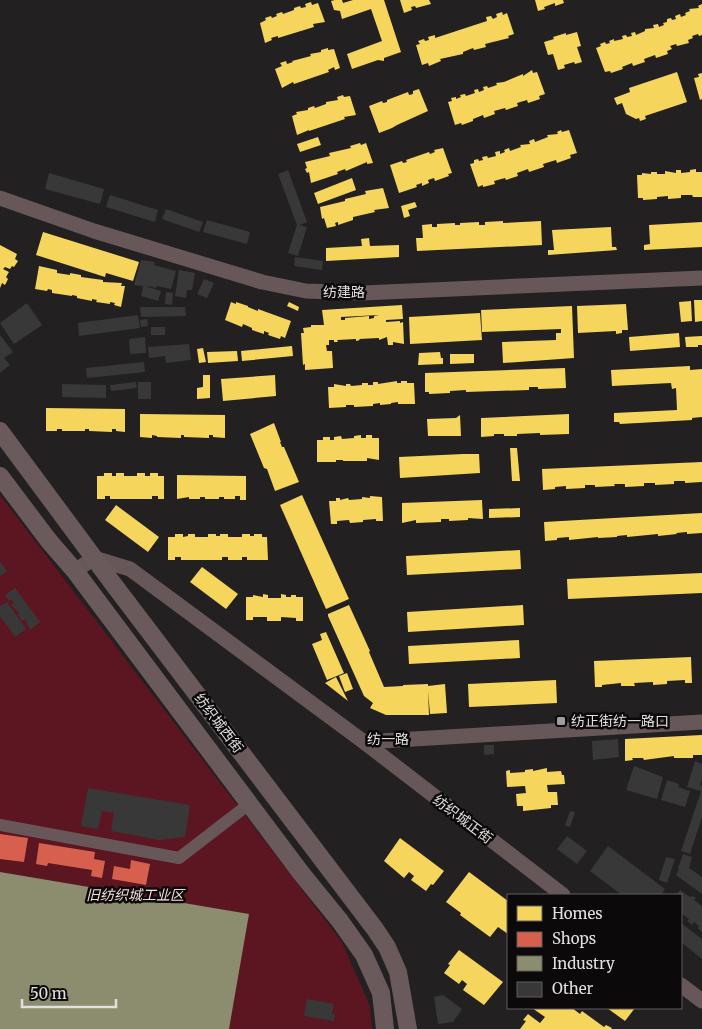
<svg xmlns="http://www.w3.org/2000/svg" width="702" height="1029" viewBox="0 0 702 1029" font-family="Merriweather,'Noto Sans SC',serif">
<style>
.green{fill:#5c1622}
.homes{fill:#f6d55c;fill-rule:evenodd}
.shops{fill:#d6604d}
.industry{fill:#8c8c6e}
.building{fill:#393838}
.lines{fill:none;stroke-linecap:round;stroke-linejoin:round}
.minor{stroke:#685758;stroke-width:12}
.tertiary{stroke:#685758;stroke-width:15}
.secondary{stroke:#6b5a5c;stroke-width:18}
.poi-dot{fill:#9f9c9c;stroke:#0b0909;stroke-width:2}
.labels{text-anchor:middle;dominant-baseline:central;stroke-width:5;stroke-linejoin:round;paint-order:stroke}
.street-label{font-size:14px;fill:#e2dfdf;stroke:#0b0909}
.poi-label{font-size:14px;fill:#e2dfdf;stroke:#0b0909;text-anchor:start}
.park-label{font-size:14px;font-style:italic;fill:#f7dbdb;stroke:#0b0909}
</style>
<rect width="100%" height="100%" fill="#222020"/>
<polygon class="green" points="0,495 342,942 370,1006 372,1029 0,1029"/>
<g class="homes">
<polygon points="335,0 342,0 343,3 353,0 384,0 401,52 384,58 384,61 378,60 352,69 347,54 382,41 371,9 342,19 340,11 334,10 331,1"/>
<polygon points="400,0 429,0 431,4 416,8 415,6 411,7 412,10 404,13"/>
<polygon points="535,0 563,0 564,3 555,6 555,3 544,7 545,9 538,11"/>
<polygon points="311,2 312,5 318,3 325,22 313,24 314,27 278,38 278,36 271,38 272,40 265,43 260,23 266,20 265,18 271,16 272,18 277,16 276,14 282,12 283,14 294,10 294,8 300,6 301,8 306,7 305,4"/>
<polygon points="702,4 702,35 699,36 698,34 692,36 693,38 688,40 689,43 677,46 676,44 670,46 672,49 667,51 668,54 656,58 655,55 644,59 645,62 633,66 632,63 622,67 623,69 611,73 610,71 605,72 596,48 601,46 600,44 605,42 606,44 610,43 609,41 614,39 614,41 623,39 622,36 626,35 627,37 632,36 631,33 635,32 636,35 645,31 645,29 654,28 653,25 658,24 659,27 664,25 663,23 667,22 667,19 671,18 672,20 676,19 675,16 680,14 681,17 686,15 685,13 690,11 689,9 699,8 698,6"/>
<polygon points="502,12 503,15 507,13 514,34 508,36 509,38 485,44 486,47 474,50 473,48 463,52 463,54 440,59 441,61 429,66 428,63 422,65 416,45 420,44 418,41 424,39 425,41 429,40 428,37 435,35 435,38 487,21 486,17 491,16 493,19 497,17 496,14"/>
<polygon points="577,32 581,46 577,47 582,62 575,64 574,62 564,65 565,68 558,70 553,54 548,55 544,42 554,39 553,37 566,33 566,35"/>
<polygon points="328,48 328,50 334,49 340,68 335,70 334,67 328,70 329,72 294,84 293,82 282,88 275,69 282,66 280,63 286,61 287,64 293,62 292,61 311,56 310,54 321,52 321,50"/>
<polygon points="532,70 533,73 537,72 545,94 539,96 540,99 528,103 527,100 517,103 518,106 506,110 505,108 494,111 495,114 484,118 483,115 473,119 473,121 462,125 461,123 455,125 448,102 452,101 451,98 456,97 456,99 461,97 460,95 465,94 466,96 475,93 474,90 478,89 479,92 484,90 483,87 487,86 488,88 497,85 496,83 504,82 523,74 523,76"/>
<polygon points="677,72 687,102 645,116 646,119 640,121 639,118 636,119 626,114 622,103 617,105 614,98 630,92 629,88"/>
<polygon points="702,73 702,99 700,100 694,78 699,77 698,74"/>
<polygon points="419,89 428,111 397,125 392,128 379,133 369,106 382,101 383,103 387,102 387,100 408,92 409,95 413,94 413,91"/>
<polygon points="343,95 344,97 350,96 356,115 344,117 345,119 309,131 309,130 297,135 292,116 297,114 296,112 308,110 308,108 314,106 315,108 326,104 326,102 338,100 337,97"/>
<polygon points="561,130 562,132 569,130 577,153 570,155 571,158 557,163 556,160 543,164 544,167 529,172 528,169 517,173 518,176 506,180 505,178 494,181 495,184 483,187 483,185 478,187 470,164 474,163 474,160 478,159 479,161 483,160 482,157 487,156 488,158 496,156 495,152 500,151 500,154 505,152 504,150 509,148 510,151 521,147 520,145 530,144 529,141 534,139 535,142 548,137 547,135 558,134 557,132"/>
<polygon points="318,137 321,145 300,152 297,144"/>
<polygon points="360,143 361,145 366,143 373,163 367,164 367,162 346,171 345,169 337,172 338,174 311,183 309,172 307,173 305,169 307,168 305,162 330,156 329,153 351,148 350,146"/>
<polygon points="443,148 452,173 448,174 449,176 435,181 434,178 428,180 429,183 422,186 422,183 416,185 417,187 399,193 390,165 402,161 403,163 407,162 406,160 429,152 430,154 435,152 434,150"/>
<polygon points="696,169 696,172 702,172 702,197 693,197 692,195 681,195 681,198 668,199 668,196 657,197 657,199 643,200 643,198 638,198 637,175 642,175 642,173 651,174 651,172 657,172 657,174 665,174 665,171 676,173 676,170 681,170 681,173 690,172 690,170"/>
<polygon points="352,178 356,190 318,204 314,193"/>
<polygon points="383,188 389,208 374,210 375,212 353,217 353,220 338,225 338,222 335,223 336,226 327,228 324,218 322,219 320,207 345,201 345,199 366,194 365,191"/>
<polygon points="415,202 417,207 408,210 410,216 404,218 401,206"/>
<polygon points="503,221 503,223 541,221 542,245 417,251 416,238 423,238 422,225 432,224 432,227 437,227 437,224 455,223 455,225 460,225 460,223 479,222 479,225 485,225 485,222"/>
<polygon points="702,222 702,247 644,250 644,245 650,244 649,225"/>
<polygon points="611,227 612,247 616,247 617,250 548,255 548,250 554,250 552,230"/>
<polygon points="43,232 139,262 133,281 106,273 105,277 36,255"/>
<polygon points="369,238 370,246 399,245 399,257 326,261 326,248 362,246 361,239"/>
<polygon points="0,245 17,254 15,259 18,261 14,267 12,266 10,269 5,267 3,269 9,272 6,277 8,279 5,285 2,283 0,288"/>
<polygon points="39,266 57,270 57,273 70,275 70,273 81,275 81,277 103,280 103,282 122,283 121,286 125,286 121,307 114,305 115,303 110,302 110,304 96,302 97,300 92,299 92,301 77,298 77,296 72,295 72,296 52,293 52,290 48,289 47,291 35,289"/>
<polygon points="694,300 702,300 702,321 695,322"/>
<polygon points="691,301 692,321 681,322 679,302"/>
<polygon points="231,302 236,304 236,302 248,306 248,307 258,311 258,309 291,321 285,338 281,336 280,339 268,335 269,333 264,331 264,334 252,330 252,328 243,324 242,327 225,320"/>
<polygon points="289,302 299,307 298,311 287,306"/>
<polygon points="626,304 628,330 622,330 622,333 616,334 616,331 578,333 577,306"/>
<path d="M 402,305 L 403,319 L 386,320 L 386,322 L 400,321 L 400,323 L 403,322 L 404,344 L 393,342 L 393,345 L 388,345 L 387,337 L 379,340 L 379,338 L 359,339 L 360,340 L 356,341 L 356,339 L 337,340 L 338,342 L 334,342 L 334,340 L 329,340 L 329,345 L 326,345 L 327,351 L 332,351 L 333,368 L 305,370 L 305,364 L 303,365 L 301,333 L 304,333 L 303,328 L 311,327 L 311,325 L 329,325 L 324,325 L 322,310 ZM 379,315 L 374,316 L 374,318 L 369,319 L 369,316 L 345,318 L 345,320 L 341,320 L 341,317 Z"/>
<polygon points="572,306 574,358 503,363 502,342 556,340 556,333 561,333 561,329 482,332 481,310"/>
<polygon points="480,313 482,340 410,344 409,317"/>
<polygon points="679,333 680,347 630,351 629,337"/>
<polygon points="702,336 702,345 698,345 698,347 686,347 685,337"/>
<polygon points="292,346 293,356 242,361 241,351"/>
<polygon points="203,348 206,362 199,363 197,349"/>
<polygon points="237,351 238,361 208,363 207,352"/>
<polygon points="440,352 441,358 443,358 443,364 418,365 419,353"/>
<polygon points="450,354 474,354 474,363 450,364"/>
<polygon points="690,366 690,370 702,369 702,417 692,418 692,420 620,424 619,422 614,422 614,413 677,410 676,388 672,389 671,383 612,386 611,370"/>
<polygon points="565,368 566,388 538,389 538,387 529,387 529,390 466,392 466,390 450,391 450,393 429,394 429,392 425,392 425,373"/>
<polygon points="203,375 210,375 210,398 197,399 197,388 203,387"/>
<polygon points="275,375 276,396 223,401 221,379"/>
<polygon points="397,381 397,383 401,383 401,381 407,381 407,383 414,383 415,404 398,404 398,402 391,403 391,404 380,405 380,403 373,404 373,406 354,407 354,405 346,405 346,407 329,408 328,387 334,387 334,384 346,386 346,384 350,384 351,386 362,385 362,383 368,383 368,385 373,385 373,382 378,382 378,384"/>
<polygon points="46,408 125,409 125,432 116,431 116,429 112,429 112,432 89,431 89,429 85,429 85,431 62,431 62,429 57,429 57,431 46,431"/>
<polygon points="140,414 225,415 225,438 213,437 213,435 209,435 209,438 184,437 184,435 181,435 181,438 157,437 157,436 152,435 152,438 140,437"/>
<polygon points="569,414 569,434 540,435 540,433 517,434 517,436 504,436 504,434 494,434 494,436 481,437 481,418"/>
<polygon points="460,415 461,436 428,436 427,419 456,418"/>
<polygon points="274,423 281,442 280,442 282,447 284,447 299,482 275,491 267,469 264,468 250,434"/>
<polygon points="361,435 361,438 366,438 366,435 372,435 372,438 379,438 379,460 367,458 367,461 343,461 343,460 336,460 336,462 317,462 317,440 323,440 323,437 330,437 330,440 334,440 334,437 341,436 342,439 354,438 354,436"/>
<polygon points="510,448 517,448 520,481 512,481"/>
<polygon points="463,454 479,454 480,473 400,478 399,457"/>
<polygon points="702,462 702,482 685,483 685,481 674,481 674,484 655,485 655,483 644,483 644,486 625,487 625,484 614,484 615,486 595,487 595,485 585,485 585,488 566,489 566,486 555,487 555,489 543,490 542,469"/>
<polygon points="104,473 112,473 112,476 116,476 116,473 124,473 124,476 137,476 137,473 145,473 145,476 150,476 150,473 158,473 158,476 164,476 164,499 158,499 158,496 152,496 152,499 110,499 110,496 105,496 105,499 97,499 97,476 104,476"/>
<polygon points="177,475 246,476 246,500 240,500 240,496 235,496 235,499 224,499 224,497 219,497 219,499 205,499 205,497 200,497 200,499 189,499 189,497 177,499"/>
<polygon points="302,495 349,599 326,609 280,505"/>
<polygon points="370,496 382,497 383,521 376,521 376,519 363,520 363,522 350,523 349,520 337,521 337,524 331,524 329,501 336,501 336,498 340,498 340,500 348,498 349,500 362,499 362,497 370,498"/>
<polygon points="482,500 483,519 468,518 468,520 449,521 449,519 441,519 441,522 416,523 416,520 402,523 402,503"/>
<polygon points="116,505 159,537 148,552 105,520"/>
<polygon points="520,508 520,517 489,518 489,509"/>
<polygon points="702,513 702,533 687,534 687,532 676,533 677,534 658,536 658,534 627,537 627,535 617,536 617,537 598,538 598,537 569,540 569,537 557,538 557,540 545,541 544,522"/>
<polygon points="175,534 183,534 183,537 188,536 188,534 195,534 195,537 208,537 208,534 216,534 216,536 220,536 220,534 228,534 228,537 242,537 242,534 250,534 250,536 254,536 254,534 262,534 262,537 267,537 268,560 247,560 247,557 242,557 242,560 228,560 228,557 222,557 222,560 181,560 181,557 175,557 175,560 168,560 168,537 175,537"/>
<polygon points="520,550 521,569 407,575 406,556"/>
<polygon points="202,567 238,594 226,609 190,582"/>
<polygon points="702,573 702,593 568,599 567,579"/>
<polygon points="263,594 268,595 268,598 281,598 281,594 286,595 286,597 291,597 291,595 296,595 296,597 303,597 303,621 296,621 296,618 281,617 281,621 267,621 267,617 253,617 253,620 246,620 246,597 253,597 253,595 263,597"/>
<polygon points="349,605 370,651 369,652 384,687 403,686 403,685 428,684 428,686 445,684 447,713 430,714 428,691 429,715 386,715 370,708 373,703 364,696 328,616 328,614"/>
<polygon points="523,605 524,625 408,632 407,612"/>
<polygon points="326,632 344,673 327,680 312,644 322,640 320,634"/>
<polygon points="519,640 520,658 409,664 408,646"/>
<polygon points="691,657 692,683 685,683 685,680 667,681 667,684 653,685 653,682 634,683 635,686 621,686 621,683 602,685 602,687 595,687 594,661"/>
<polygon points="347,673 353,689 345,692 339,676"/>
<polygon points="336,677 348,701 325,683"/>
<polygon points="556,680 557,703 469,707 468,684"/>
<polygon points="702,735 702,755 693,755 693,758 674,758 674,756 644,760 643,758 632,758 633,760 625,761 625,739"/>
<polygon points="547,768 547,772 561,771 562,775 564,775 565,784 547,785 548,792 557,792 558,805 551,805 551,808 523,811 523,806 517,806 516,794 526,793 525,786 507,787 506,771 510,770 510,773 525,772 525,770 533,769 533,771"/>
<polygon points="400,838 444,871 433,885 431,884 426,891 411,880 414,876 409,872 404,878 384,861"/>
<polygon points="469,872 508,901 508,934 498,927 490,937 460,915 461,913 446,902"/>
<polygon points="459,950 503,982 484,1005 463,990 467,984 462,980 459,984 444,973 450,965 448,964"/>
<polygon points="532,1008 572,1008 580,1014 582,1011 604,1027 606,1025 612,1028 611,1029 520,1029 526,1021 523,1020 528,1014 540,1023 545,1017"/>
<polygon points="607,1008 635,1008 625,1021"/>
</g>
<g class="shops">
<polygon points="0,834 28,838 24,862 0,859"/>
<polygon points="39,843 95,852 94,859 105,861 102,878 91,876 92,870 48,863 47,866 36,864"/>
<polygon points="131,860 150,864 146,885 112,879 114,866 130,869"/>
</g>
<polygon class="industry" points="0,872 249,914 229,1029 0,1029"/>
<g class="building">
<polygon points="288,170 307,222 299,225 307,227 298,256 288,253 297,225 278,174"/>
<polygon points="49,173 104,189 100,204 45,189"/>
<polygon points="110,195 158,210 155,222 106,207"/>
<polygon points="166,209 203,222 199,232 162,219"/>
<polygon points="207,220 250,232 247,244 203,232"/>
<polygon points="295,257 323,261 322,270 294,266"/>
<polygon points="141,260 155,262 154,265 176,271 171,289 157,286 156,288 149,286 148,287 161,291 158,301 141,296 143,286 134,285"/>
<polygon points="179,270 195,273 192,290 187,290 186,298 175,296"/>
<polygon points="204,279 214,283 207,298 197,294"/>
<polygon points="166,292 173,293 172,305 165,304"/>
<polygon points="27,303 42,325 14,344 0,323"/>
<polygon points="140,307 185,307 186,316 141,317"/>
<polygon points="138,315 140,328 79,336 78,323"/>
<polygon points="147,319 148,326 141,327 140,320"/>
<rect x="151" y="327" width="14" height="8"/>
<polygon points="0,335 13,352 4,358 10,365 0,373"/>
<polygon points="145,337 146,353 130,354 129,339"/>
<polygon points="189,344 191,360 166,363 165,356 149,358 148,347"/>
<polygon points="144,362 145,372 87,378 86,368"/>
<polygon points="136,382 137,388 111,391 110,385"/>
<rect x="138" y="382" width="13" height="17"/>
<polygon points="62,384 106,385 106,398 62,397"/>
<polygon points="0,562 7,571 0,576"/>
<polygon points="15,588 40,622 30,630 25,619 22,621 18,615 20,614 11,605 14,603 11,599 9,601 5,595"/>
<polygon points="7,602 26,629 15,637 0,616 0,606"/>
<polygon points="618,739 619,757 593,760 592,741"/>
<polygon points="484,745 494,745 494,754 484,755"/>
<polygon points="695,761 702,764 702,778 700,785 702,786 702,817 690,854 681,851 701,791 687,787"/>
<polygon points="634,766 663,777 657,799 626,790"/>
<polygon points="667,780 679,784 678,787 690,791 685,807 661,800"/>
<polygon points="88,788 190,805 185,837 159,840 111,831 114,813 102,811 98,829 81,826"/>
<polygon points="570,811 575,812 570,827 565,825"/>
<polygon points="567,836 587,851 577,864 557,849"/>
<polygon points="608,846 665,889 662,894 663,895 622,895 590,871"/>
<polygon points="683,854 692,857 689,868 702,877 702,894 676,875 679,869 678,868"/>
<polygon points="666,857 675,859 667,883 659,880"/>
<polygon points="680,890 690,897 692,896 696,898 694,900 702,906 702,932 698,928 699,926 694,922 692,925 687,921 689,919 681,913 681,895 676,895"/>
<polygon points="681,923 702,939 702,959 681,942"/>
<polygon points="443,995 462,1009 453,1022 438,1024 434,997"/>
<polygon points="307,999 334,1004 332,1014 335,1014 334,1021 304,1016"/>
</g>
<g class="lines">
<polyline class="minor" points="0,825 179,858 249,804"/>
<g class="tertiary">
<polyline points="0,198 94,231 262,282 306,291 363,293 702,278"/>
<polyline points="75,571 94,558 130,569 364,742 702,722"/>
<polyline points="364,742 563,895"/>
<polyline points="681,985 702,1001"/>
</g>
<g class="secondary">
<polyline points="0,431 114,585 375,929 387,947 398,972 408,1029"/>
<polyline points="0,476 49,541 75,571 301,873 340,921 364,955 381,993 385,1029"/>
</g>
</g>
<rect class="poi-dot" x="556" y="716" width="10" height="10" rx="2.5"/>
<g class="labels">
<g class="street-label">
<text x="344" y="292">纺建路</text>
<text transform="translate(219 723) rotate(53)">纺织城西街</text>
<text x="388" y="739">纺一路</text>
<text transform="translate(463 819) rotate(37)">纺织城正街</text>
</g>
<g class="poi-label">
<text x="571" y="721">纺正街纺一路口</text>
</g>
<g class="park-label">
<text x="135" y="895">旧纺织城工业区</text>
</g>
</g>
<rect x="507" y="894" width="175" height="115" fill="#0b0909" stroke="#615f5f"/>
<rect x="517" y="906" width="25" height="15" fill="#f6d55c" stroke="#615f5f"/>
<text x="552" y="919" font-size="15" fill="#e2dfdf">Homes</text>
<rect x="517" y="932" width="25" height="15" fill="#d6604d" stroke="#615f5f"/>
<text x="552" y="944" font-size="15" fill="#e2dfdf">Shops</text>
<rect x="517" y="956" width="25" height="15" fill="#8c8c6e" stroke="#615f5f"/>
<text x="552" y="969" font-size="15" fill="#e2dfdf">Industry</text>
<rect x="517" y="982" width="25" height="15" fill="#393838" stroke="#615f5f"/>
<text x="552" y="994" font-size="15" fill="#e2dfdf">Other</text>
<path d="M22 999v8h94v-8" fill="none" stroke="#e2dfdf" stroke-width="2.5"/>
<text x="30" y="999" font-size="15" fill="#e2dfdf" stroke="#0b0909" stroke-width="4" paint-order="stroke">50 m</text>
</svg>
